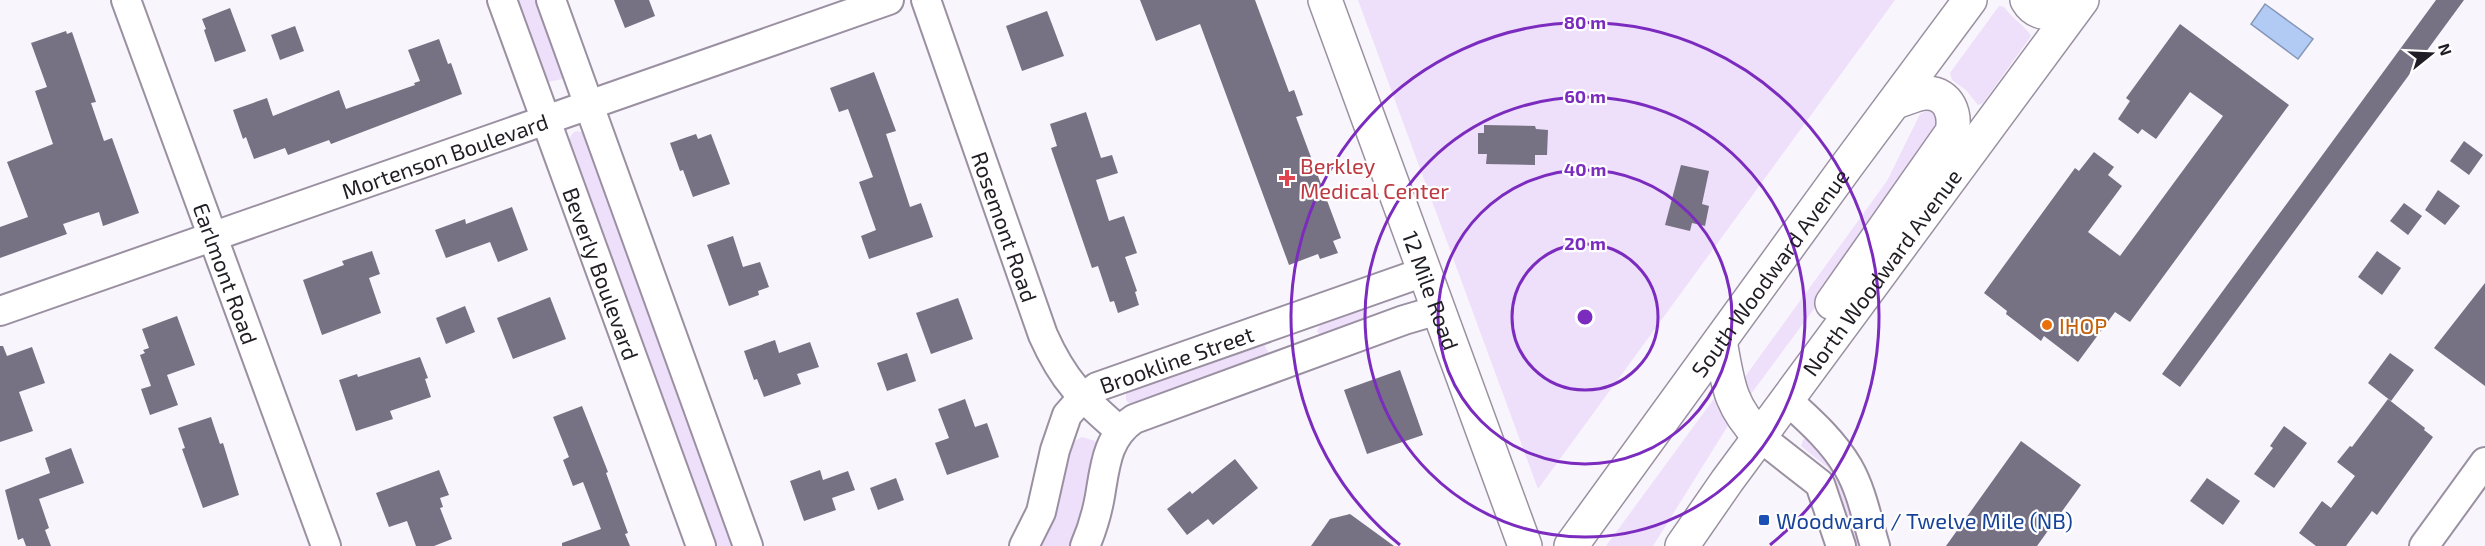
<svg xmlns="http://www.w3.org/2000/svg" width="2485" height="546" viewBox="0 0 2485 546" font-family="'Exo 2',sans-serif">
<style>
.green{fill:#eedffa}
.water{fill:#b1cbf4;stroke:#8697b6;stroke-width:1.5}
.building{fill:#767183}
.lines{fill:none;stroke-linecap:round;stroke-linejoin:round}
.street-casing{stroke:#9a90a2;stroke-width:32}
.secondary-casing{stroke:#9a90a2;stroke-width:36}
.primary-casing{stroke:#9a90a2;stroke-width:36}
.street{stroke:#fff;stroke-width:28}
.secondary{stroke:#fff;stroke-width:33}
.primary{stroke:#fff;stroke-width:33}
.ring{fill:none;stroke:#7b2cbf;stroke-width:3}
.health-dot{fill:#e0444e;stroke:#fff;stroke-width:2}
.food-dot{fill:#e8710a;stroke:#fff;stroke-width:2}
.transit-dot{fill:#1a4fb4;stroke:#fff;stroke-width:2}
.labels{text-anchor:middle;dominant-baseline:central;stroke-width:4.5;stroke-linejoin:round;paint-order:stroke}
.street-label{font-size:22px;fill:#211d24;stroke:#fff}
.health-label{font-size:22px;fill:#be3a42;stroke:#fff;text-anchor:start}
.food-label{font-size:22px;fill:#c56008;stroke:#fff;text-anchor:start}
.transit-label{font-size:22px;fill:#164399;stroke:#fff;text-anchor:start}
.centre{fill:#7b2cbf;stroke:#fff;stroke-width:3}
.ring-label{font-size:18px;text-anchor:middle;font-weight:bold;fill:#7b2cbf;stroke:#fff;stroke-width:4.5;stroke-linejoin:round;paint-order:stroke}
</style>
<rect width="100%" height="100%" fill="#f9f5fc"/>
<g class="green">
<polygon points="513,0 539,0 565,69 562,79 548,82 542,77"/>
<polygon points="1358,0 1895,0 1538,489"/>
<path d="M 1999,6 L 2004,7 C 2010,16 2029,30 2031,36 L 1983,103 L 1978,105 L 1966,90 L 1952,80 L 1950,73 Z"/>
<polygon points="1929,110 1939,113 1944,133 1748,398 1744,379 1747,374 1887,181 1920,114"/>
<polygon points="576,131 586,133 738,546 713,546 567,143 572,134"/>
<polygon points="1358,309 1366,311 1368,322 1323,338 1317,331 1322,321"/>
<polygon points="1257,343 1264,344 1269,354 1131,405 1126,400 1126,394 1133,388"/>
<polygon points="1716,396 1732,419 1653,546 1606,546"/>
<polygon points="1810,436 1839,478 1860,546 1856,546 1834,476 1827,467 1801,446 1803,440"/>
<polygon points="1082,437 1095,441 1099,447 1075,546 1037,546 1070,444"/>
</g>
<polygon class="water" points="2265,4 2313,39 2298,59 2251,24"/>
<g class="building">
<polygon points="614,0 649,0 655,16 625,28"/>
<polygon points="1140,0 1255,0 1289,92 1294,90 1303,115 1296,117 1341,238 1333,241 1338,253 1320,259 1318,254 1289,265 1200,24 1156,41"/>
<polygon points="2436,0 2464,0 2180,387 2162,374"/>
<polygon points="230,8 246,51 215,62 204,30 206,29 202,19"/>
<polygon points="1047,11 1064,56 1022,71 1006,26"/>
<polygon points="2180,24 2289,105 2130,322 2115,312 2078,362 2044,336 2041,341 2006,314 2007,311 1984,293 2075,168 2079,171 2094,152 2114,167 2108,175 2122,186 2088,232 2120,256 2223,116 2190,92 2156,139 2142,129 2138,134 2118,119 2130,101 2126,98"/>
<polygon points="295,26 304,51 280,60 271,35"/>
<polygon points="66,31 67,34 72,32 96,102 91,103 104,141 112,138 139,213 103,226 99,212 63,224 67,234 0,258 0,227 28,217 7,162 53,144 35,91 47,87 31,43"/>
<polygon points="439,39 448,64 451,63 462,94 331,144 329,140 288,155 285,148 254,159 246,137 243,139 233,110 267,98 273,116 339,90 346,109 415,85 414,83 420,81 408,50"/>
<polygon points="874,72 896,131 886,134 910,207 921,203 933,237 869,259 861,236 876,230 859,182 873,177 848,109 839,112 830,88"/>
<polygon points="1086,112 1101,158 1112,155 1118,173 1096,180 1109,221 1124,216 1137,253 1125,257 1137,291 1135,292 1139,305 1118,313 1114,301 1110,302 1098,266 1092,268 1051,148 1057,146 1050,124"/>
<polygon points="1484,125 1535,126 1536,129 1548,130 1547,155 1535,155 1535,165 1486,164 1487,154 1478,154 1478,133 1484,133"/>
<polygon points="696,134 698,139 711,134 730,184 693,197 683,170 680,171 670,143"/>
<polygon points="2464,141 2483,155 2469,175 2450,161"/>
<polygon points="1681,165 1709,171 1702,204 1709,206 1705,226 1692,223 1690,231 1665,225"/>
<polygon points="2438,190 2460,206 2445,225 2425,210"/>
<polygon points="2404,203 2422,216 2408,235 2390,221"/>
<polygon points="512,207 528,250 498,262 490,242 446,258 435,230 465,219 466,224"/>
<polygon points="733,236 743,267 760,262 769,287 758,291 759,295 729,306 707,245"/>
<polygon points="372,251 380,274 369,278 381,313 322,335 303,280 344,265 342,261"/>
<polygon points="2377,251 2401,268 2382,295 2358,277"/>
<polygon points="2485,283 2485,386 2434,348"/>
<polygon points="550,297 566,339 513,359 497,318"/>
<polygon points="958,298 973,339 931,354 916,313"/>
<polygon points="465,306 475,332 446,344 436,318"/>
<polygon points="177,316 195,365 167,375 178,405 150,415 141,389 151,386 140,355 145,353 143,350 149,348 142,329"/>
<polygon points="775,340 779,353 810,342 819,367 797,374 801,384 764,397 757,379 754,380 744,351"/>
<polygon points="0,346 3,346 7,356 32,347 45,383 19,392 33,431 0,442"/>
<polygon points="907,353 916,381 887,391 877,363"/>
<polygon points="2390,353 2414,370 2391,401 2368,383"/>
<polygon points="420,357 428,378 425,379 431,397 390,411 393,419 356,431 339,380 357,374 358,377"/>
<polygon points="1400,370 1423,435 1367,454 1344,390"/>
<polygon points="965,399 975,427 987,423 999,457 947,475 935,443 949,438 938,409"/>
<polygon points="2388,399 2425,428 2424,430 2433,437 2377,515 2372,511 2346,546 2316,546 2299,533 2322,501 2331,508 2355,476 2337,462 2350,446 2352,447"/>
<polygon points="582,406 608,472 606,473 628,533 625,534 630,546 562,546 562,543 601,529 583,482 573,486 563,460 569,457 553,417"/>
<polygon points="211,417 220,444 223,443 239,495 203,508 182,449 185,448 178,428"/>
<polygon points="2284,426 2307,443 2274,488 2254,474 2273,448 2270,446"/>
<polygon points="2021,441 2081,485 2037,546 1946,546"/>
<polygon points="71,448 84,483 39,499 49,528 45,530 51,546 26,546 23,538 18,540 5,490 50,473 45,458"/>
<polygon points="1235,459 1258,488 1213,525 1208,519 1187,535 1167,509 1190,491 1192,494"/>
<polygon points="439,470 449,495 440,498 443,507 440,508 452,539 434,546 416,546 407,521 389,527 376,493"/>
<polygon points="820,470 823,480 848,471 855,490 832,498 836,510 804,521 790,481"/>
<polygon points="896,478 904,500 878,510 870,488"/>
<polygon points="2207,478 2240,501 2223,525 2190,501"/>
<polygon points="1350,514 1394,546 1311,546 1330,519"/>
</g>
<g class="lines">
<defs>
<g id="street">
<path id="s1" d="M 126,0 L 326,546"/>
<path id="s2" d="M 502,0 L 701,546"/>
<polyline points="551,0 748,546"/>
<path id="s3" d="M 926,0 L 1043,335 C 1064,382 1082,398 1120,431"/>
<path id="s4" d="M 0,311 L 889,0"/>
<path d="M 1786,399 C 1809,420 1832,440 1848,467 C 1862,491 1867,520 1875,546"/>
<polyline points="1760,437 1820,484 1841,546"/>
<path id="s5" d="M 1024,546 L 1041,512 L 1055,450 L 1067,415 L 1082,398 L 1097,387 L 1424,272"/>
<path d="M 1085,546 C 1092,530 1097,513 1100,496 C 1105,466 1107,437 1134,419 L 1404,320 L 1438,310"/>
<polyline points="2424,546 2485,462"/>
</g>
<g id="secondary">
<path id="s6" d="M 1325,0 L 1525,546"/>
</g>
<g id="primary">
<path d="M 2027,0 C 2038,19 2058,12 2075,9"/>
<path d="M 1832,303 L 1952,132 C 1956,114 1949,94 1928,93 C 1918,92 1904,100 1895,102"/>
<path d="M 1720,341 C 1728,384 1729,405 1760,437"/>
<path id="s7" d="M 1571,546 L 1846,167 L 1970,0"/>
<path id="s8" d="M 1682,546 L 1727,481 L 2082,0"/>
</g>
</defs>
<use href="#street" class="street-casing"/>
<use href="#secondary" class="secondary-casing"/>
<use href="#primary" class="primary-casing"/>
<use href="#street" class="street"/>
<use href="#secondary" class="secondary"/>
<use href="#primary" class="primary"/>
</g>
<g class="ring">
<circle cx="1585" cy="317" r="73"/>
<circle cx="1585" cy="317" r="147"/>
<circle cx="1585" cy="317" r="220"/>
<path d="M1400 545A294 294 0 1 1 1770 545"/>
</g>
<path class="health-dot" d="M1284 169h6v6h6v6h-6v6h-6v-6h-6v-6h6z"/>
<circle class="food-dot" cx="2047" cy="325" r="6"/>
<rect class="transit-dot" x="1758" y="514" width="12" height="12" rx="3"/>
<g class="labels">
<g class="street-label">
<text stroke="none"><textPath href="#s4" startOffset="471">Mortenson Boulevard</textPath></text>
<text stroke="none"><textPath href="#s3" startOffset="240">Rosemont Road</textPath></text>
<text stroke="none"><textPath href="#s7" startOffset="338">South Woodward Avenue</textPath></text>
<text stroke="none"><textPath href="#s8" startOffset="339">North Woodward Avenue</textPath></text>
<text stroke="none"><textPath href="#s1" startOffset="291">Earlmont Road</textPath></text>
<text stroke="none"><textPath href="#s2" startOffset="291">Beverly Boulevard</textPath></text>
<text stroke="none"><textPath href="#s6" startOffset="309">12 Mile Road</textPath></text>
<text stroke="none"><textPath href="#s5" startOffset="264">Brookline Street</textPath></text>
</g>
<g class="health-label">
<text x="1300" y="165">Berkley<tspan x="1300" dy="25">Medical Center</tspan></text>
</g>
<g class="food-label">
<text x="2059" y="325">IHOP</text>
</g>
<g class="transit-label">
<text x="1776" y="520">Woodward / Twelve Mile (NB)</text>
</g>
</g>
<circle cx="1585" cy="317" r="9" class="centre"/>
<g class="ring-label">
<text x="1585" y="29">80 m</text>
<text x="1585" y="103">60 m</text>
<text x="1585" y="176">40 m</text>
<text x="1585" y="250">20 m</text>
</g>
<g transform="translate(2431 54) rotate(72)" stroke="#ffffff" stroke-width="4.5" paint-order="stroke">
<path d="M0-4.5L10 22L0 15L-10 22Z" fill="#211d24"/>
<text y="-9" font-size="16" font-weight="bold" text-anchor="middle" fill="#211d24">N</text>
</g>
</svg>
